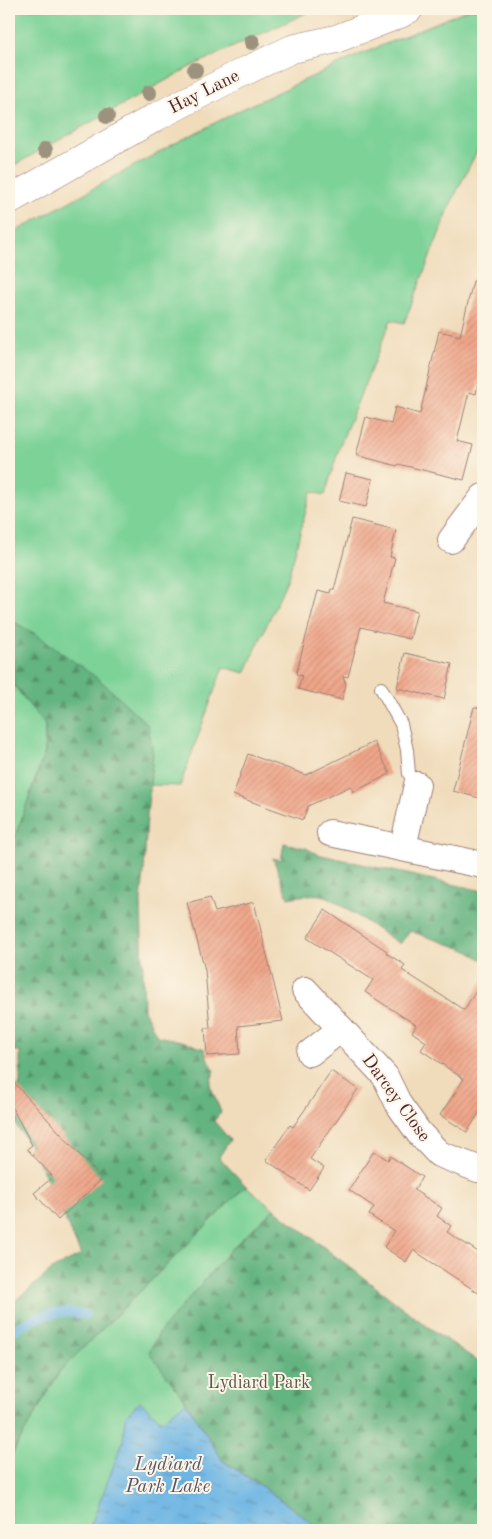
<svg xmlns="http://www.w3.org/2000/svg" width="492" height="1539" viewBox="0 0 492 1539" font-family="'Old Standard TT',serif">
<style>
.green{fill:#7bd297;stroke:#627861}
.forest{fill:url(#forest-firs);stroke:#576a56}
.water{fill:url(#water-ripples);stroke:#5b6a88}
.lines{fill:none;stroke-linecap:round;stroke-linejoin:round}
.stream{stroke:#6cb5e4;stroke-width:10}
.building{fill:url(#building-hatch)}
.service-casing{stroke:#9d7e73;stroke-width:14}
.minor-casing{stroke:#9d7e73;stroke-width:28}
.tertiary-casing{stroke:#9d7e73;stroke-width:29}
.service{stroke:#fff;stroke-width:12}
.minor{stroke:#fff;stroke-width:26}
.tertiary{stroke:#fff;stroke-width:28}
.tree{fill:#9d927d}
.labels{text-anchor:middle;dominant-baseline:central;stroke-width:4;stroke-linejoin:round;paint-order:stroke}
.street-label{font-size:18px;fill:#4a1f2b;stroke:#fcf5e5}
.park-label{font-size:18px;fill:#59554b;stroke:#fcf5e5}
.water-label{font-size:19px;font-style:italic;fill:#56546c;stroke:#fcf5e5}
</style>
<defs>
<pattern id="forest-firs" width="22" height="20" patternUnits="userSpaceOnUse" patternTransform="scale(1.25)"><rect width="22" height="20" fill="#64b480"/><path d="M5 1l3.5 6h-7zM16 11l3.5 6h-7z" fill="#549269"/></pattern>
<pattern id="water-ripples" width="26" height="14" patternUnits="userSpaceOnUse" patternTransform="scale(1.25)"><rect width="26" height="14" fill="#6cb5e4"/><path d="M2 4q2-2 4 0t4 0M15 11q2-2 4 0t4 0" fill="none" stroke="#5b93b9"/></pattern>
<pattern id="building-hatch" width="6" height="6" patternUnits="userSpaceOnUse" patternTransform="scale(1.25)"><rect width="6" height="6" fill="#efa68a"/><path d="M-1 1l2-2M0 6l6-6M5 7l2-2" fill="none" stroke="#ce8e77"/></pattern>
</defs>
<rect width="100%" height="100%" fill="#fcf5e5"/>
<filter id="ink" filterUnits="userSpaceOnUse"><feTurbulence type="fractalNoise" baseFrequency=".02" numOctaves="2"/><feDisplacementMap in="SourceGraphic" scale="10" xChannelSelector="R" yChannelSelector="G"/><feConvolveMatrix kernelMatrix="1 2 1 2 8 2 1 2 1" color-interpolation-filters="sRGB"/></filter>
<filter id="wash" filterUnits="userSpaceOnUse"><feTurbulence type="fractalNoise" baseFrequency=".0096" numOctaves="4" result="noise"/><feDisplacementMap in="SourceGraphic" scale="20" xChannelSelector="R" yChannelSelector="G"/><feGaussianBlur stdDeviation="1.12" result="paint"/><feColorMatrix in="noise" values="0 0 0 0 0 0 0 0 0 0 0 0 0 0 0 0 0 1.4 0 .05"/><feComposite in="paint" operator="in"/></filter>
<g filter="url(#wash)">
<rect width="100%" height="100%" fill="#f0dcbb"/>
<g class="green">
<polygon points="9,9 315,9 190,67 9,168"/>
<polygon points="469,9 483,9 483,139 452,201 404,323 391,320 340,445 325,495 311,492 288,578 245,673 223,667 180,786 150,785 138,776 40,637 9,619 9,235 170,146 244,108 359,55"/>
<polygon points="9,682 13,684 45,725 45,752 9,854"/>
<polygon points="246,1186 274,1209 421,1322 483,1365 483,1530 9,1530 9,1459 60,1371"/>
</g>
<g class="forest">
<polygon points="9,619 40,637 101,681 148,725 153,754 147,815 144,872 141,901 144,1010 157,1036 182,1041 205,1049 205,1053 214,1071 210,1085 221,1112 214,1121 230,1140 219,1157 246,1186 60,1371 9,1459 9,1306 53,1269 81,1255 34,1151 9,1115 20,1083 20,1051 9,1051 9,854 45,752 45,725 13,684 9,682"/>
<path d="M 284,843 L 306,848 L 317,854 L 483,891 L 483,960 L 466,950 L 410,931 L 400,944 L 328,897 C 314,892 302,896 288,898 L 273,858 L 281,860 Z"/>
<polygon points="274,1209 421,1322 483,1365 483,1530 319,1530 309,1521 270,1492 223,1461 186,1402 149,1352 159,1333 232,1248"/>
</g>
<polygon class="water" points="140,1401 161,1421 186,1402 223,1461 270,1492 309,1521 319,1530 89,1530 123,1441 125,1417"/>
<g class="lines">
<path class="stream" d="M 9,1334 C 24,1322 49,1311 69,1312 C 74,1312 80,1314 85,1315"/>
</g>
<g id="blocks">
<g class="building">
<polygon points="473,281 483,282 483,361 476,394 469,392 457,441 473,445 464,480 398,464 397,466 356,455 366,417 391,424 395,407 420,414 439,331 460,336"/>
<polygon points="346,473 373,479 366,507 339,501"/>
<polygon points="352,519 396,530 390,557 395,558 383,603 417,611 410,639 361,627 348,677 343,676 346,684 342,700 298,689 302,676 296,674 318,591 331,594 332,589 334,590"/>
<polygon points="405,653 452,664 444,699 397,688"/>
<polygon points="474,707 483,708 483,799 453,791"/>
<polygon points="374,742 390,774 353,792 351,786 308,806 303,820 233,795 248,754 306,775"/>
<polygon points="210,897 215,912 254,902 283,1021 238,1026 240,1054 207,1056 205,1028 210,1028 205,970 187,903"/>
<polygon points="325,910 387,951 386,953 405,965 402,970 464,1010 483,980 483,1107 467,1132 440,1115 464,1079 421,1050 426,1042 412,1032 416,1025 365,992 373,980 307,938"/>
<polygon points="331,1071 358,1089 310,1159 324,1168 309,1190 266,1160 290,1125 293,1127"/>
<polygon points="9,1077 102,1179 58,1220 34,1193 53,1177 27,1149 32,1145 9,1102"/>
<polygon points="374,1151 388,1160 390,1156 422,1177 414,1190 442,1208 437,1216 451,1226 447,1232 483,1255 483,1296 413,1250 406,1262 384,1247 394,1231 369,1215 374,1207 349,1190"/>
</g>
</g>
</g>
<g filter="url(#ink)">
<use href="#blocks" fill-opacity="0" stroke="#9d7e73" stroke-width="1"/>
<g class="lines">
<defs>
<polyline id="service" points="381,688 401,724 407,750 409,774 417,785"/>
<g id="minor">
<polyline points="451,540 483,497"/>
<polyline points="330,833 483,865"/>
<polyline points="403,847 417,785"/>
<polyline points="305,990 385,1076 399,1105 419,1133 439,1154 478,1169 483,1167"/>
<polyline points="310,1053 341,1029"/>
</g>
<polyline id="tertiary" points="9,200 156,117 237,75 292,49 336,39 400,14 409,9"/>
</defs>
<use href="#service" class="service-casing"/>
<use href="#minor" class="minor-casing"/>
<use href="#tertiary" class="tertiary-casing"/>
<use href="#service" class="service"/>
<use href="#minor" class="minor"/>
<use href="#tertiary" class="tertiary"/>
</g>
<g class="tree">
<circle cx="252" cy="42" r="8"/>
<circle cx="195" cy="70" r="8"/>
<circle cx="149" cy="93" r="8"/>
<circle cx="107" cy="116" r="8"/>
<circle cx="45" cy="150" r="8"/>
</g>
</g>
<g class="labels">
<g class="street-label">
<text transform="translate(204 92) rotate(-27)">Hay Lane</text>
<text transform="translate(396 1098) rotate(54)">Darcey Close</text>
</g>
<g class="park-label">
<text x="259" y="1383">Lydiard Park</text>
</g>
<g class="water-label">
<text x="168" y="1465">Lydiard<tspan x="168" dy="22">Park Lake</tspan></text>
</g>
</g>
<rect width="492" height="1539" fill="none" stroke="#fcf5e5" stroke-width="30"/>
</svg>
